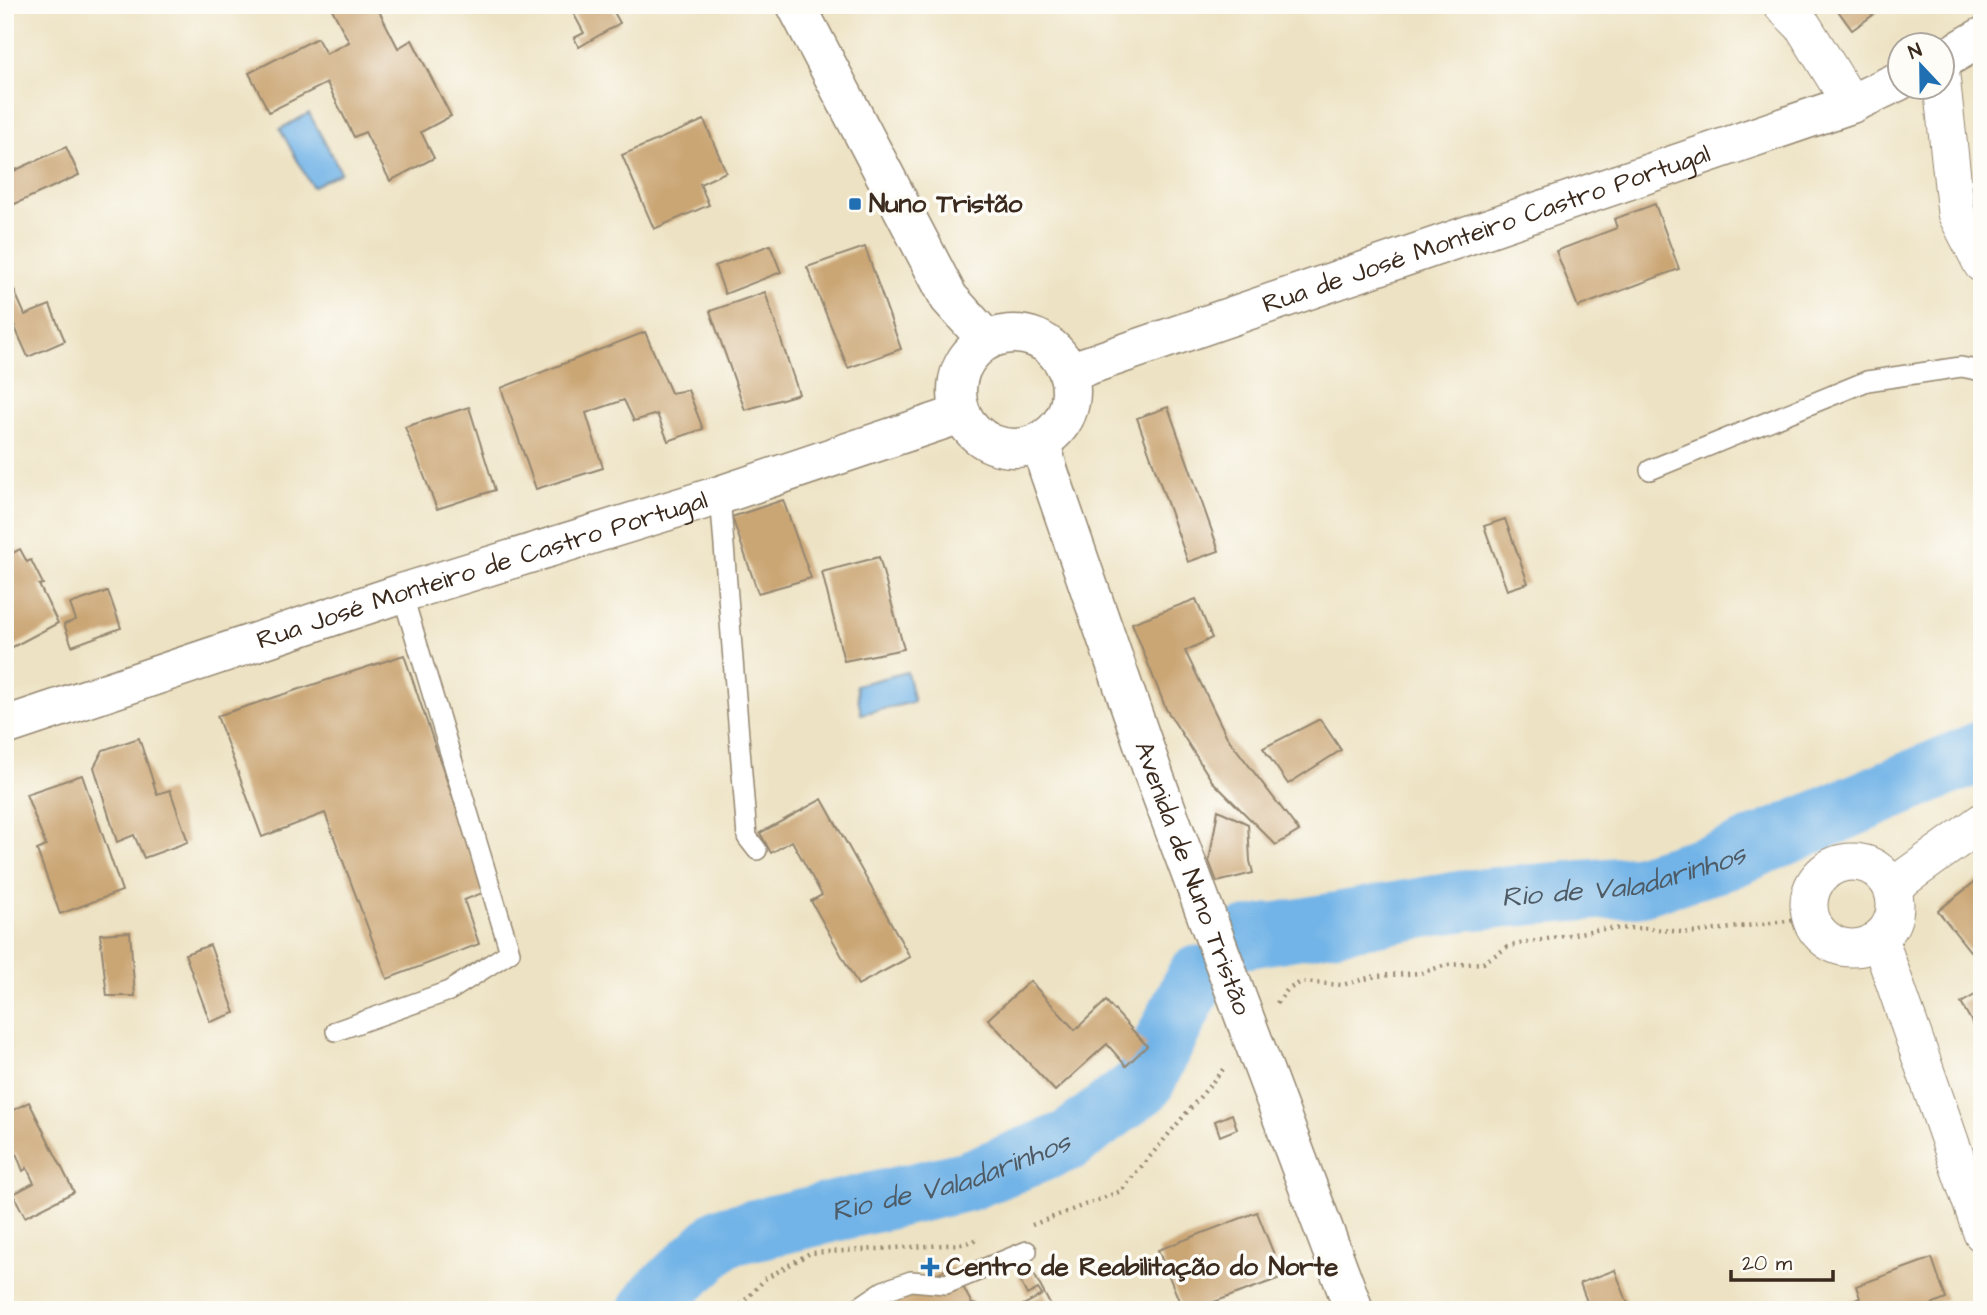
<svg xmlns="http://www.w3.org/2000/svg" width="1987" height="1315" viewBox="0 0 1987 1315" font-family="'Architects Daughter',sans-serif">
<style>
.water{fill:#72b4e7;stroke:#566f82;stroke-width:2}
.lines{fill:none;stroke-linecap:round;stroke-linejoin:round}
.river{stroke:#72b4e7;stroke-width:61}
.building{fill:#cba675}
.lane-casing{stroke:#948670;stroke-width:22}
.street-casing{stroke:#948670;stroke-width:39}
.secondary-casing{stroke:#948670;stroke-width:41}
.path{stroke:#948670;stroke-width:4.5;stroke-dasharray:2 5;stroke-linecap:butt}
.lane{stroke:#fff;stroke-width:19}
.street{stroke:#fff;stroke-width:37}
.secondary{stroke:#fff;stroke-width:38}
.poi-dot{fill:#1f6fb2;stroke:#fdfcf7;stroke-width:2.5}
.labels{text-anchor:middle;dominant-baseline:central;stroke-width:7;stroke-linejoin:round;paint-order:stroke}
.poi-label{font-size:26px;font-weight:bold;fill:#3b2a1e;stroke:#fdfcf7;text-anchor:start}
.street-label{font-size:26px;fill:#3b2a1e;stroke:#fdfcf7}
.water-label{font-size:28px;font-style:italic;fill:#4e5a64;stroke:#fdfcf7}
</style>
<rect width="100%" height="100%" fill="#fdfcf7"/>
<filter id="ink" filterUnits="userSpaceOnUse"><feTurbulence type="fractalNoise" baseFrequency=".0143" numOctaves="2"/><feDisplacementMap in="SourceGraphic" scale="14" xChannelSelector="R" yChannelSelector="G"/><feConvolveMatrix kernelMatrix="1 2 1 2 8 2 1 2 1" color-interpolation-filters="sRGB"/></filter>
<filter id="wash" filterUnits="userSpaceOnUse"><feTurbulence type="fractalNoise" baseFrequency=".00686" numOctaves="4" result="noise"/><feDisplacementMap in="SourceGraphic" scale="28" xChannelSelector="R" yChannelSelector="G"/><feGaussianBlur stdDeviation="1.57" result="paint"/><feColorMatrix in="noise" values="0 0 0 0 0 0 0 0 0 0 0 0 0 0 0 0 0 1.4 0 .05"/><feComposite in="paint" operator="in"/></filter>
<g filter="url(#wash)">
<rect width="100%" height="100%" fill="#ede2c3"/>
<g class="water">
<polygon points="309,113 341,172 312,187 280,129"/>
<polygon points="907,672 914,702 861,714 856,685"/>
</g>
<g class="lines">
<g class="river">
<path id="s1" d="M 1246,938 L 1468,900 L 1639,886 L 1728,859 L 1982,751"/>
<path id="s2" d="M 649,1310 L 658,1297 L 723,1237 L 967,1181 L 1070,1140 L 1143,1085 L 1197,976"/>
</g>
</g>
<g id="blocks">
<g class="building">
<polygon points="334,5 376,5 398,48 412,40 451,116 421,132 434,158 390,181 365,132 354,137 327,83 269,112 249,73 317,38 326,54 349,42 331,7"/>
<polygon points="569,5 610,5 620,23 579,47 574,38 584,33"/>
<polygon points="1834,5 1887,5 1852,30"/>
<polygon points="704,120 726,172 700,184 709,205 654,229 622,155"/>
<polygon points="66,147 79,175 6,208 5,175"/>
<polygon points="1655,204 1679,269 1578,307 1556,251 1617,228 1614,219"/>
<polygon points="770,245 781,272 725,294 715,266"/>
<polygon points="865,247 901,349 848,368 807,267"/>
<polygon points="5,270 25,315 50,305 65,341 28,357 5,305"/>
<polygon points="765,292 799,394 745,410 710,311"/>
<polygon points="645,332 671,393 688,390 703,429 668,441 657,414 634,421 624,400 586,413 603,468 536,489 501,388"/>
<polygon points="469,407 495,490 437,509 405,427"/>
<polygon points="1168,407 1219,551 1188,562 1137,418"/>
<polygon points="783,500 811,578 758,593 732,517"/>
<polygon points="1505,519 1528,583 1507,590 1484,526"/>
<polygon points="20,549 27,562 31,560 43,584 39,585 58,623 5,651 5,557"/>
<polygon points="879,557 904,649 844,661 822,572"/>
<polygon points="108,591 121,628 72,646 64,624 76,620 70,604"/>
<polygon points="1196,599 1212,638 1185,651 1227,737 1299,831 1276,845 1212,781 1166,709 1132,623"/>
<polygon points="404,655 485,892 464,900 479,944 387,979 325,813 262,837 217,716"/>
<polygon points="1320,719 1341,750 1288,784 1263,748"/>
<polygon points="139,738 157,794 170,790 188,842 144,858 134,835 117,842 94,767 103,750"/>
<polygon points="82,775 122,891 60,914 37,850 46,846 26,794"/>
<polygon points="822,799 910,957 858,985 811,901 822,895 792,841 771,853 760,833"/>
<polygon points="1218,810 1248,824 1250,861 1253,873 1217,882 1209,861"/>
<polygon points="1977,880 1982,886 1982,941 1970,951 1938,911"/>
<polygon points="130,932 135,996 107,996 100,934"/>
<polygon points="210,945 235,1013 210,1022 185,954"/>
<polygon points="1030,981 1075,1030 1106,1001 1147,1046 1126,1066 1107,1044 1055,1091 988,1019"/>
<polygon points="1982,991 1982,1040 1961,1003"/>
<polygon points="29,1102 74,1192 25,1217 13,1194 34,1183 27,1168 23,1171 16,1153 11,1156 5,1145 10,1143 5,1133 5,1114"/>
<polygon points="1232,1114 1237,1129 1220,1136 1215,1121"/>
<polygon points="1257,1212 1283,1277 1192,1310 1183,1310 1158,1250"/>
<polygon points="1025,1257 1053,1310 1014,1310 1042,1295 1038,1289 1027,1295 1018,1277 1029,1271 1022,1258"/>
<polygon points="1932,1258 1946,1299 1919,1310 1852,1310 1849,1302 1860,1298 1856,1286"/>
<polygon points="952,1266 972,1304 1000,1310 892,1310 887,1300"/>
<polygon points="1615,1270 1630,1309 1590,1310 1580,1283"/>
</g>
</g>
</g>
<g filter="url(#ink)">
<use href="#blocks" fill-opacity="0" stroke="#948670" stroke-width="2"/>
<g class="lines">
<defs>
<g id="lane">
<polyline points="1650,470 1867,381 1961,367 1982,371"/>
<polyline points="720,495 747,837 757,850"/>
<polyline points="336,1031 449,991 510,952 402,593"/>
<polyline points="855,1310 883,1291 911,1281 946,1284 1027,1251"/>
</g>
<g id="street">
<polyline points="1782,5 1803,26 1851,104"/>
<polyline points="1941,76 1956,213 1982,264"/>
<circle cx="1852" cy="905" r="43"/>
<polyline points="1892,887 1982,822"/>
<polyline points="1879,938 1982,1233"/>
</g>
<g id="secondary">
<polyline points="796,5 949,298 987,340"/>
<polyline points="1941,61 1982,37"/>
<circle cx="1014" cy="391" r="57"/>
<path id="s3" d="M 1069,372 L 1851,104 L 1899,81"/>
<path id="s4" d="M 1041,442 L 1048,469 L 1156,781 L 1354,1310"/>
<path id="s5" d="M 5,726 L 402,593 L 720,495 L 961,414"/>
</g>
</defs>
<use href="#lane" class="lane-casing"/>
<use href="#street" class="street-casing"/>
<use href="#secondary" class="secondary-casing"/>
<g class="path">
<polyline points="1277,1003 1287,990 1301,982 1342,985 1376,976 1421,973 1446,965 1483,963 1509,946 1601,929 1645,928 1691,933 1811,918"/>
<polyline points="1032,1225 1121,1191 1225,1067"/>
<polyline points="736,1310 765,1279 810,1253 962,1244 976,1240"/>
</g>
<use href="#lane" class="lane"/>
<use href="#street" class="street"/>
<use href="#secondary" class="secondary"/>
</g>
</g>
<g class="poi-dot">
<rect x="848" y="197" width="14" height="14" rx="3.5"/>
<path d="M926.5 1256.5h7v7h7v7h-7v7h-7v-7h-7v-7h7z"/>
</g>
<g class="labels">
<g class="poi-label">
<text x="869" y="204">Nuno Tristão</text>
<text x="946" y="1267">Centro de Reabilitação do Norte</text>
</g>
<g class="street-label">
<text stroke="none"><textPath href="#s3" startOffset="441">Rua de José Monteiro Castro Portugal</textPath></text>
<text stroke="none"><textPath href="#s5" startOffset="502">Rua José Monteiro de Castro Portugal</textPath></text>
<text stroke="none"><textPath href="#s4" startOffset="462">Avenida de Nuno Tristão</textPath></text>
</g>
<g class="water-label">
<text stroke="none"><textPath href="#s1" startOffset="383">Rio de Valadarinhos</textPath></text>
<text stroke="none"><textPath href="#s2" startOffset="340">Rio de Valadarinhos</textPath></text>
</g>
</g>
<rect width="1987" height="1315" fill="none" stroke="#fdfcf7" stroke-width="28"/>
<g transform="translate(1921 66) rotate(338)"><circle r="33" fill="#fdfcf7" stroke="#afa8a0" stroke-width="2"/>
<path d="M0-5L12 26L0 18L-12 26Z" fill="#1f6fb2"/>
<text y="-10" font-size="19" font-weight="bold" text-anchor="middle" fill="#3b2a1e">N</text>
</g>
<path d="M1731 1270v10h102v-10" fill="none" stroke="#3b2a1e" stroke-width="3.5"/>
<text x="1742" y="1270" font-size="21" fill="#3b2a1e" stroke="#fdfcf7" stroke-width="5" paint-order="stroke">20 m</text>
</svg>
